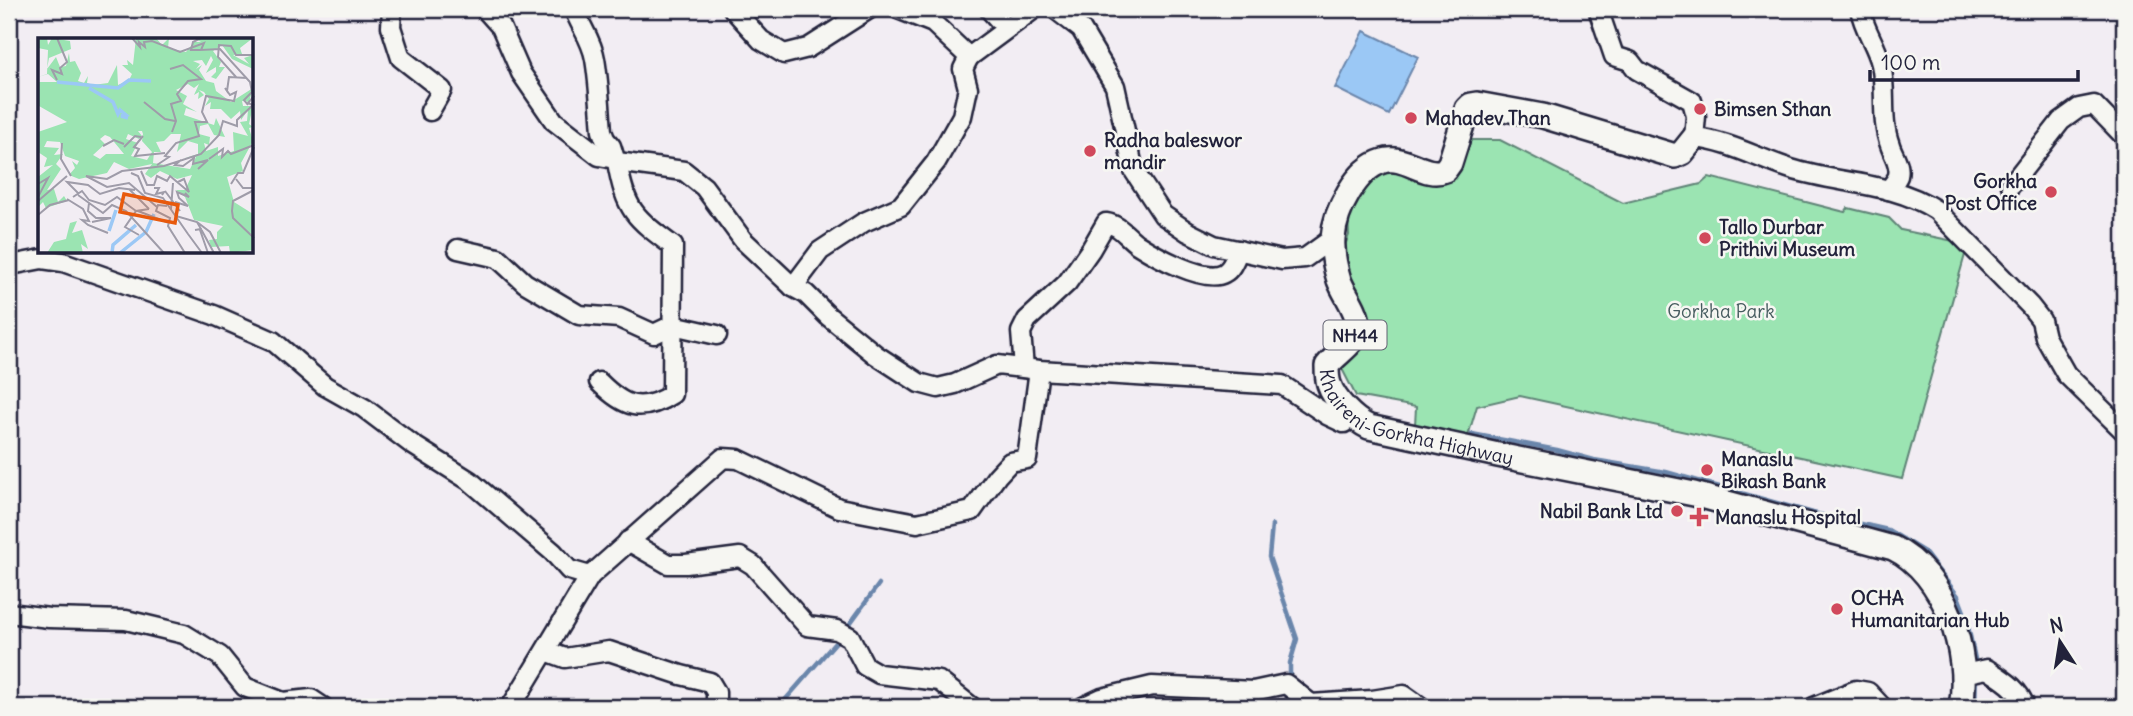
<svg xmlns="http://www.w3.org/2000/svg" width="2133" height="716" viewBox="0 0 2133 716" font-family="Delius,sans-serif">
<style>
.green{fill:#9be4b2;stroke:#5e8376;stroke-width:2}
.water{fill:#9bc8f5;stroke:#6b86ab;stroke-width:2}
.lines{fill:none;stroke-linecap:round;stroke-linejoin:round}
.stream{stroke:#6b86ab;stroke-width:4.5}
.minor-casing{stroke:#22223b;stroke-width:23}
.major-casing{stroke:#22223b;stroke-width:28}
.minor{stroke:#f6f6f2;stroke-width:18}
.major{stroke:#f6f6f2;stroke-width:23}
.poi-dot{fill:#d1495b;stroke:#f6f6f2;stroke-width:2.5}
.labels{text-anchor:middle;dominant-baseline:central;stroke-width:5;stroke-linejoin:round;paint-order:stroke}
.shield{fill:#f6f6f2;stroke:#626272;stroke-width:2}
.shield-label{font-size:18px;font-weight:bold;fill:#22223b}
.poi-label{font-size:19px;font-weight:bold;fill:#22223b;stroke:#f6f6f2;text-anchor:start}
.park-label{font-size:19px;fill:#465c5f;stroke:#f6f6f2}
.street-label{font-size:19px;fill:#22223b;stroke:#f6f6f2}
.inset-river{fill:none;stroke:#9bc8f5;stroke-width:3.5}
.inset-road{fill:none;stroke:#9f9ca9;stroke-width:2}
.view{fill:#e8590c;fill-opacity:0.15;stroke:#e8590c;stroke-width:3.5}
.inset-edge{fill:none;stroke:#22223b;stroke-width:3.5}
</style>
<rect width="100%" height="100%" fill="#f2edf3"/>
<filter id="ink" filterUnits="userSpaceOnUse"><feTurbulence type="fractalNoise" baseFrequency=".0143" numOctaves="2"/><feDisplacementMap in="SourceGraphic" scale="14" xChannelSelector="R" yChannelSelector="G"/><feConvolveMatrix kernelMatrix="1 2 1 2 8 2 1 2 1" color-interpolation-filters="sRGB"/></filter>
<g filter="url(#ink)">
<polygon class="green" points="1470,140 1500,140 1623,203 1701,184 1709,177 1845,212 1848,208 1889,218 1901,230 1968,244 1902,479 1520,396 1477,406 1468,436 1415,425 1416,407 1356,396 1339,363 1371,335 1368,312 1344,268 1342,253 1349,235 1348,216 1365,187 1388,166 1449,181"/>
<polygon class="water" points="1364,31 1418,57 1389,115 1335,88"/>
<g class="lines">
<g class="stream">
<polyline points="1472,434 1557,450 1594,460 1666,472 1813,513 1888,530 1924,552 1958,596 1966,617 1975,659"/>
<polyline points="1272,525 1269,557 1297,639 1290,663 1290,679"/>
<polyline points="846,629 879,584"/>
<polyline points="779,707 841,636"/>
<polyline points="1289,707 1289,692"/>
<polyline points="1975,707 1976,675"/>
</g>
<defs>
<g id="minor">
<polyline points="392,9 391,27 401,58 442,90 430,111"/>
<polyline points="485,9 501,27 521,73 554,121 599,156 615,159 617,162 684,171 704,187 743,240 793,287 806,294 828,316 876,355 919,383 938,388 955,384 997,365 1039,370 1282,385 1327,415 1344,423 1354,416"/>
<path d="M 574,9 C 580,26 592,40 595,59 C 599,82 600,107 602,131 L 605,139 L 611,146 L 615,159"/>
<polyline points="733,9 761,40 784,54 808,48 869,9"/>
<polyline points="898,9 933,23 969,57 1034,9"/>
<polyline points="989,9 1006,28"/>
<polyline points="1055,9 1081,29 1115,86 1134,171 1163,215 1188,232 1214,245 1282,260 1305,258 1333,238"/>
<path d="M 1598,9 L 1614,56 L 1630,61 L 1637,70 L 1692,101 L 1696,116 L 1694,138 C 1728,141 1759,159 1791,169 C 1839,184 1893,182 1936,210 L 2030,306 L 2041,320 L 2045,337 L 2066,374 L 2124,431"/>
<path d="M 1860,9 C 1864,30 1876,44 1881,64 C 1887,91 1880,119 1890,145 C 1893,155 1901,164 1898,176 C 1896,181 1891,186 1889,190"/>
<polyline points="2011,185 2061,121 2079,108 2094,105 2124,136"/>
<polyline points="458,249 498,258 525,283 579,315 619,318 654,334 673,325 717,335"/>
<polyline points="9,263 16,264 42,259 63,262 214,315 273,341 325,386 364,408 413,445 470,481 553,552 569,570 590,576"/>
<polyline points="793,287 820,251 864,222 901,206 936,162 962,116 968,88 963,69 969,57"/>
<path d="M 1024,368 L 1021,332 L 1027,320 L 1067,283 L 1091,249 L 1106,223 C 1120,225 1126,236 1137,244 C 1154,255 1205,284 1224,273 C 1232,269 1235,258 1239,250"/>
<path d="M 599,382 C 624,407 641,414 672,394 L 673,246 C 634,217 626,211 617,162"/>
<polyline points="628,541 668,564 686,564 740,557 753,565 807,626 837,630 850,637 865,666 879,674 939,681 972,707"/>
<polyline points="9,613 49,618 126,620 184,634 220,656 245,687 283,702 311,699 323,707"/>
<polyline points="546,651 565,658 609,651 681,675 710,682 716,692 716,707"/>
<path d="M 1963,674 L 1987,669 C 2002,679 2019,688 2025,707"/>
<polyline points="511,707 590,576 723,458 738,459 839,508 917,523 972,511 997,476 1010,462 1027,459 1039,370"/>
<polyline points="1083,707 1102,698 1152,686 1253,691 1286,684 1311,704 1372,700 1404,695 1421,707"/>
<polyline points="1814,707 1856,690 1868,692 1882,707"/>
</g>
<g id="major">
<path id="s1" d="M 1694,138 L 1682,153 L 1675,156 L 1543,116 L 1477,104 L 1471,105 L 1467,109 L 1450,163 L 1445,170 C 1425,179 1405,154 1383,161 C 1356,169 1335,211 1333,238 C 1332,251 1335,267 1339,280 C 1344,294 1357,309 1358,324 C 1358,344 1337,352 1327,366 C 1327,372 1327,378 1329,384 C 1334,400 1354,420 1369,427 L 1498,455 L 1694,494 L 1893,548 C 1945,573 1971,653 1961,707"/>
</g>
</defs>
<use href="#minor" class="minor-casing"/>
<use href="#major" class="major-casing"/>
<use href="#minor" class="minor"/>
<use href="#major" class="major"/>
</g>
</g>
<g class="poi-dot">
<circle cx="1700" cy="109" r="7"/>
<circle cx="1411" cy="118" r="7"/>
<circle cx="1090" cy="151" r="7"/>
<circle cx="2051" cy="192" r="7"/>
<circle cx="1705" cy="238" r="7"/>
<circle cx="1707" cy="470" r="7"/>
<circle cx="1677" cy="511" r="7"/>
<path d="M1695.5 506.5h7v7h7v7h-7v7h-7v-7h-7v-7h7z"/>
<circle cx="1837" cy="609" r="7"/>
</g>
<g class="labels">
<rect class="shield" x="1323.5" y="320.5" width="63" height="29" rx="5"/>
<g class="shield-label">
<text x="1355" y="335">NH44</text>
</g>
<g class="poi-label">
<text x="1714" y="109">Bimsen Sthan</text>
<text x="1425" y="118">Mahadev Than</text>
<text x="1104" y="140">Radha baleswor<tspan x="1104" dy="22">mandir</tspan></text>
<text x="2037" y="181" text-anchor="end">Gorkha<tspan x="2037" dy="22">Post Office</tspan></text>
<text x="1719" y="227">Tallo Durbar<tspan x="1719" dy="22">Prithivi Museum</tspan></text>
<text x="1721" y="459">Manaslu<tspan x="1721" dy="22">Bikash Bank</tspan></text>
<text x="1663" y="511" text-anchor="end">Nabil Bank Ltd</text>
<text x="1715" y="517">Manaslu Hospital</text>
<text x="1851" y="598">OCHA<tspan x="1851" dy="22">Humanitarian Hub</tspan></text>
</g>
<g class="park-label">
<text x="1721" y="311">Gorkha Park</text>
</g>
<g class="street-label">
<text stroke="none"><textPath href="#s1" startOffset="728">Khaireni-Gorkha Highway</textPath></text>
</g>
</g>
<g transform="translate(38 38)">
<rect width="215" height="215" fill="#f2edf3"/>
<path d="M 9,0 L 10,7 L 14,0 L 32,3 L 33,11 L 11,20 L 9,31 L 18,19 L 22,29 L 28,28 L 31,15 L 32,24 L 37,23 L 43,35 L 40,43 L 46,45 L 50,38 L 49,45 L 55,47 L 70,45 L 79,27 L 80,47 L 91,42 L 94,36 L 84,27 L 90,27 L 89,22 L 95,27 L 98,0 L 118,0 L 124,7 L 131,0 L 130,10 L 148,14 L 156,4 L 163,4 L 156,0 L 215,0 L 202,10 L 204,16 L 195,17 L 211,26 L 206,20 L 215,17 L 215,31 L 194,21 L 184,7 L 175,13 L 183,24 L 181,29 L 187,29 L 178,41 L 173,39 L 178,34 L 178,29 L 168,35 L 175,22 L 173,18 L 168,28 L 164,22 L 155,23 L 162,26 L 158,31 L 164,27 L 161,32 L 168,43 L 176,45 L 178,53 L 193,64 L 215,50 L 211,64 L 204,63 L 205,68 L 215,68 L 211,86 L 215,89 L 211,90 L 215,103 L 203,125 L 205,133 L 189,139 L 196,164 L 215,176 L 215,212 L 192,215 L 191,208 L 173,209 L 171,202 L 179,201 L 179,194 L 185,188 L 156,182 L 147,159 L 138,152 L 147,152 L 154,137 L 139,141 L 122,133 L 113,140 L 107,136 L 114,126 L 91,131 L 76,124 L 69,135 L 41,141 L 31,137 L 37,130 L 34,123 L 39,127 L 41,123 L 27,118 L 22,104 L 9,103 L 6,109 L 21,110 L 16,117 L 25,116 L 18,126 L 15,123 L 23,131 L 9,152 L 16,151 L 20,164 L 26,158 L 29,163 L 8,170 L 5,164 L 0,169 L 0,139 L 15,127 L 6,129 L 9,120 L 0,114 L 0,94 L 29,84 L 1,68 L 0,44 L 19,44 L 10,36 L 0,39 L 9,36 L 10,12 L 0,10 L 0,2 ZM 150,46 L 156,50 L 161,46 L 156,57 L 161,54 L 160,61 L 166,57 L 161,52 L 166,54 L 171,61 L 167,68 L 173,64 L 172,71 L 183,71 L 193,81 L 202,73 L 203,82 L 210,72 L 209,83 L 202,84 L 210,98 L 195,94 L 196,113 L 180,118 L 180,109 L 168,113 L 166,105 L 171,107 L 172,99 L 161,96 L 162,88 L 170,86 L 176,97 L 187,99 L 178,80 L 176,87 L 146,77 L 148,70 L 159,74 L 145,66 L 149,58 L 138,52 ZM 100,93 L 104,93 L 105,96 L 104,103 L 114,114 L 109,122 L 93,118 L 100,105 L 88,101 L 90,96 L 101,101 L 104,98 ZM 133,96 L 143,96 L 139,114 L 150,103 L 160,106 L 160,116 L 147,120 L 158,119 L 152,131 L 115,125 L 116,114 L 123,114 L 118,104 L 126,103 ZM 67,97 L 72,99 L 86,116 L 68,116 L 62,121 L 55,117 L 67,106 L 62,101 ZM 39,183 L 34,195 L 44,192 L 50,211 L 43,206 L 45,215 L 9,215 L 16,204 L 28,201 L 32,185 Z" fill="#9be4b2" fill-rule="evenodd"/>
<path class="inset-river" d="M 19,44 L 80,50 L 91,42 L 113,43M 51,50 L 75,64 L 80,76 L 82,72 L 88,77 L 83,78 L 90,80M 71,193 L 78,172M 74,215 L 75,207 L 98,187M 82,215 L 108,194 L 116,176"/>
<path class="inset-road" d="M 94,0 L 102,9 L 101,4 L 107,9 L 106,4 L 114,3 L 142,14 L 166,5 L 163,12 L 182,11 L 212,44 L 214,54 L 206,62 L 210,67M 163,12 L 153,12 L 155,4 L 163,0M 132,31 L 145,27 L 163,41 L 150,43 L 139,56 L 143,63 L 133,66 L 138,83 L 134,94M 198,39 L 180,19 L 181,7 L 193,8 L 198,17 L 216,17M 19,42 L 14,32 L 24,36 L 22,30 L 29,24 L 19,0M 106,64 L 127,81 L 137,83M 105,98 L 96,109 L 101,111 L 97,118 L 127,115M 24,105 L 23,121 L 33,138M 65,108 L 76,102 L 86,106M 86,109 L 97,98 L 103,99M 171,121 L 185,111 L 184,119 L 190,113 L 193,116 L 216,107M 143,122 L 137,127 L 145,128 L 156,120 L 155,126 L 170,122 L 160,131M 119,127 L 131,119 L 127,118 L 138,105 L 161,98 L 157,84 L 169,84 L 164,74 L 168,58 L 196,63 L 198,54 L 192,57 L 187,50 L 189,53 L 191,39 L 209,40M 103,133 L 109,147 L 116,147 L 119,138 L 129,143 L 132,138 L 151,154 L 146,141 L 140,144M 93,135 L 100,138 L 107,155 L 125,160 L 150,196M 198,141 L 205,150 L 215,150M 0,146 L 10,140 L 0,159M 193,146 L 200,135 L 205,135 L 216,109M 116,150 L 121,150 L 118,156 L 126,154 L 124,157M 91,151 L 111,171M 216,152 L 195,163 L 194,173 L 195,180 L 216,200M 127,153 L 142,173M 40,155 L 29,144 L 50,147 L 62,156 L 81,150 L 97,152M 40,157 L 65,175 L 74,167 L 88,173 L 126,215M 35,159 L 44,153 L 51,162 L 67,167 L 79,159 L 98,173M 29,161 L 45,171 L 51,183 L 44,182 L 50,187 L 70,195M 0,163 L 29,138M 137,164 L 150,168 L 141,160 L 139,154 L 151,159 L 147,155M 51,165 L 50,173 L 58,180 L 73,180 L 54,184M 129,168 L 120,167 L 118,173 L 132,180 L 130,188 L 147,215M 119,169 L 91,145 L 69,149 L 48,138 L 69,141 L 84,133 L 126,128 L 163,116 L 181,97 L 185,83 L 199,88 L 199,82 L 215,67 L 210,65 L 216,58M 133,171 L 135,145M 100,173 L 131,185M 0,177 L 12,167 L 31,162M 138,178 L 159,184 L 163,191 L 157,192M 159,184 L 172,194 L 183,215M 163,191 L 176,215M 162,192 L 170,215M 150,196 L 164,215M 101,197 L 87,189 L 98,173 L 111,171"/>
<path class="view" d="M 86,156 L 140,167 L 137,185 L 82,174 Z"/>
<rect width="215" height="215" class="inset-edge"/>
</g>
<rect width="2133" height="716" fill="none" stroke="#f6f6f2" stroke-width="35"/>
<rect x="18" y="18" width="2098" height="681" fill="none" stroke="#22223b" stroke-width="2.5" filter="url(#ink)"/>
<g transform="translate(2060 642) rotate(348)" stroke="#f6f6f2" stroke-width="5" paint-order="stroke">
<path d="M0-5L12 26L0 18L-12 26Z" fill="#22223b"/>
<text y="-10" font-size="19" font-weight="bold" text-anchor="middle" fill="#22223b">N</text>
</g>
<path d="M1870 70v10h208v-10" fill="none" stroke="#22223b" stroke-width="3.5"/>
<text x="1881" y="70" font-size="21" fill="#22223b" stroke="#f6f6f2" stroke-width="5" paint-order="stroke">100 m</text>
</svg>
